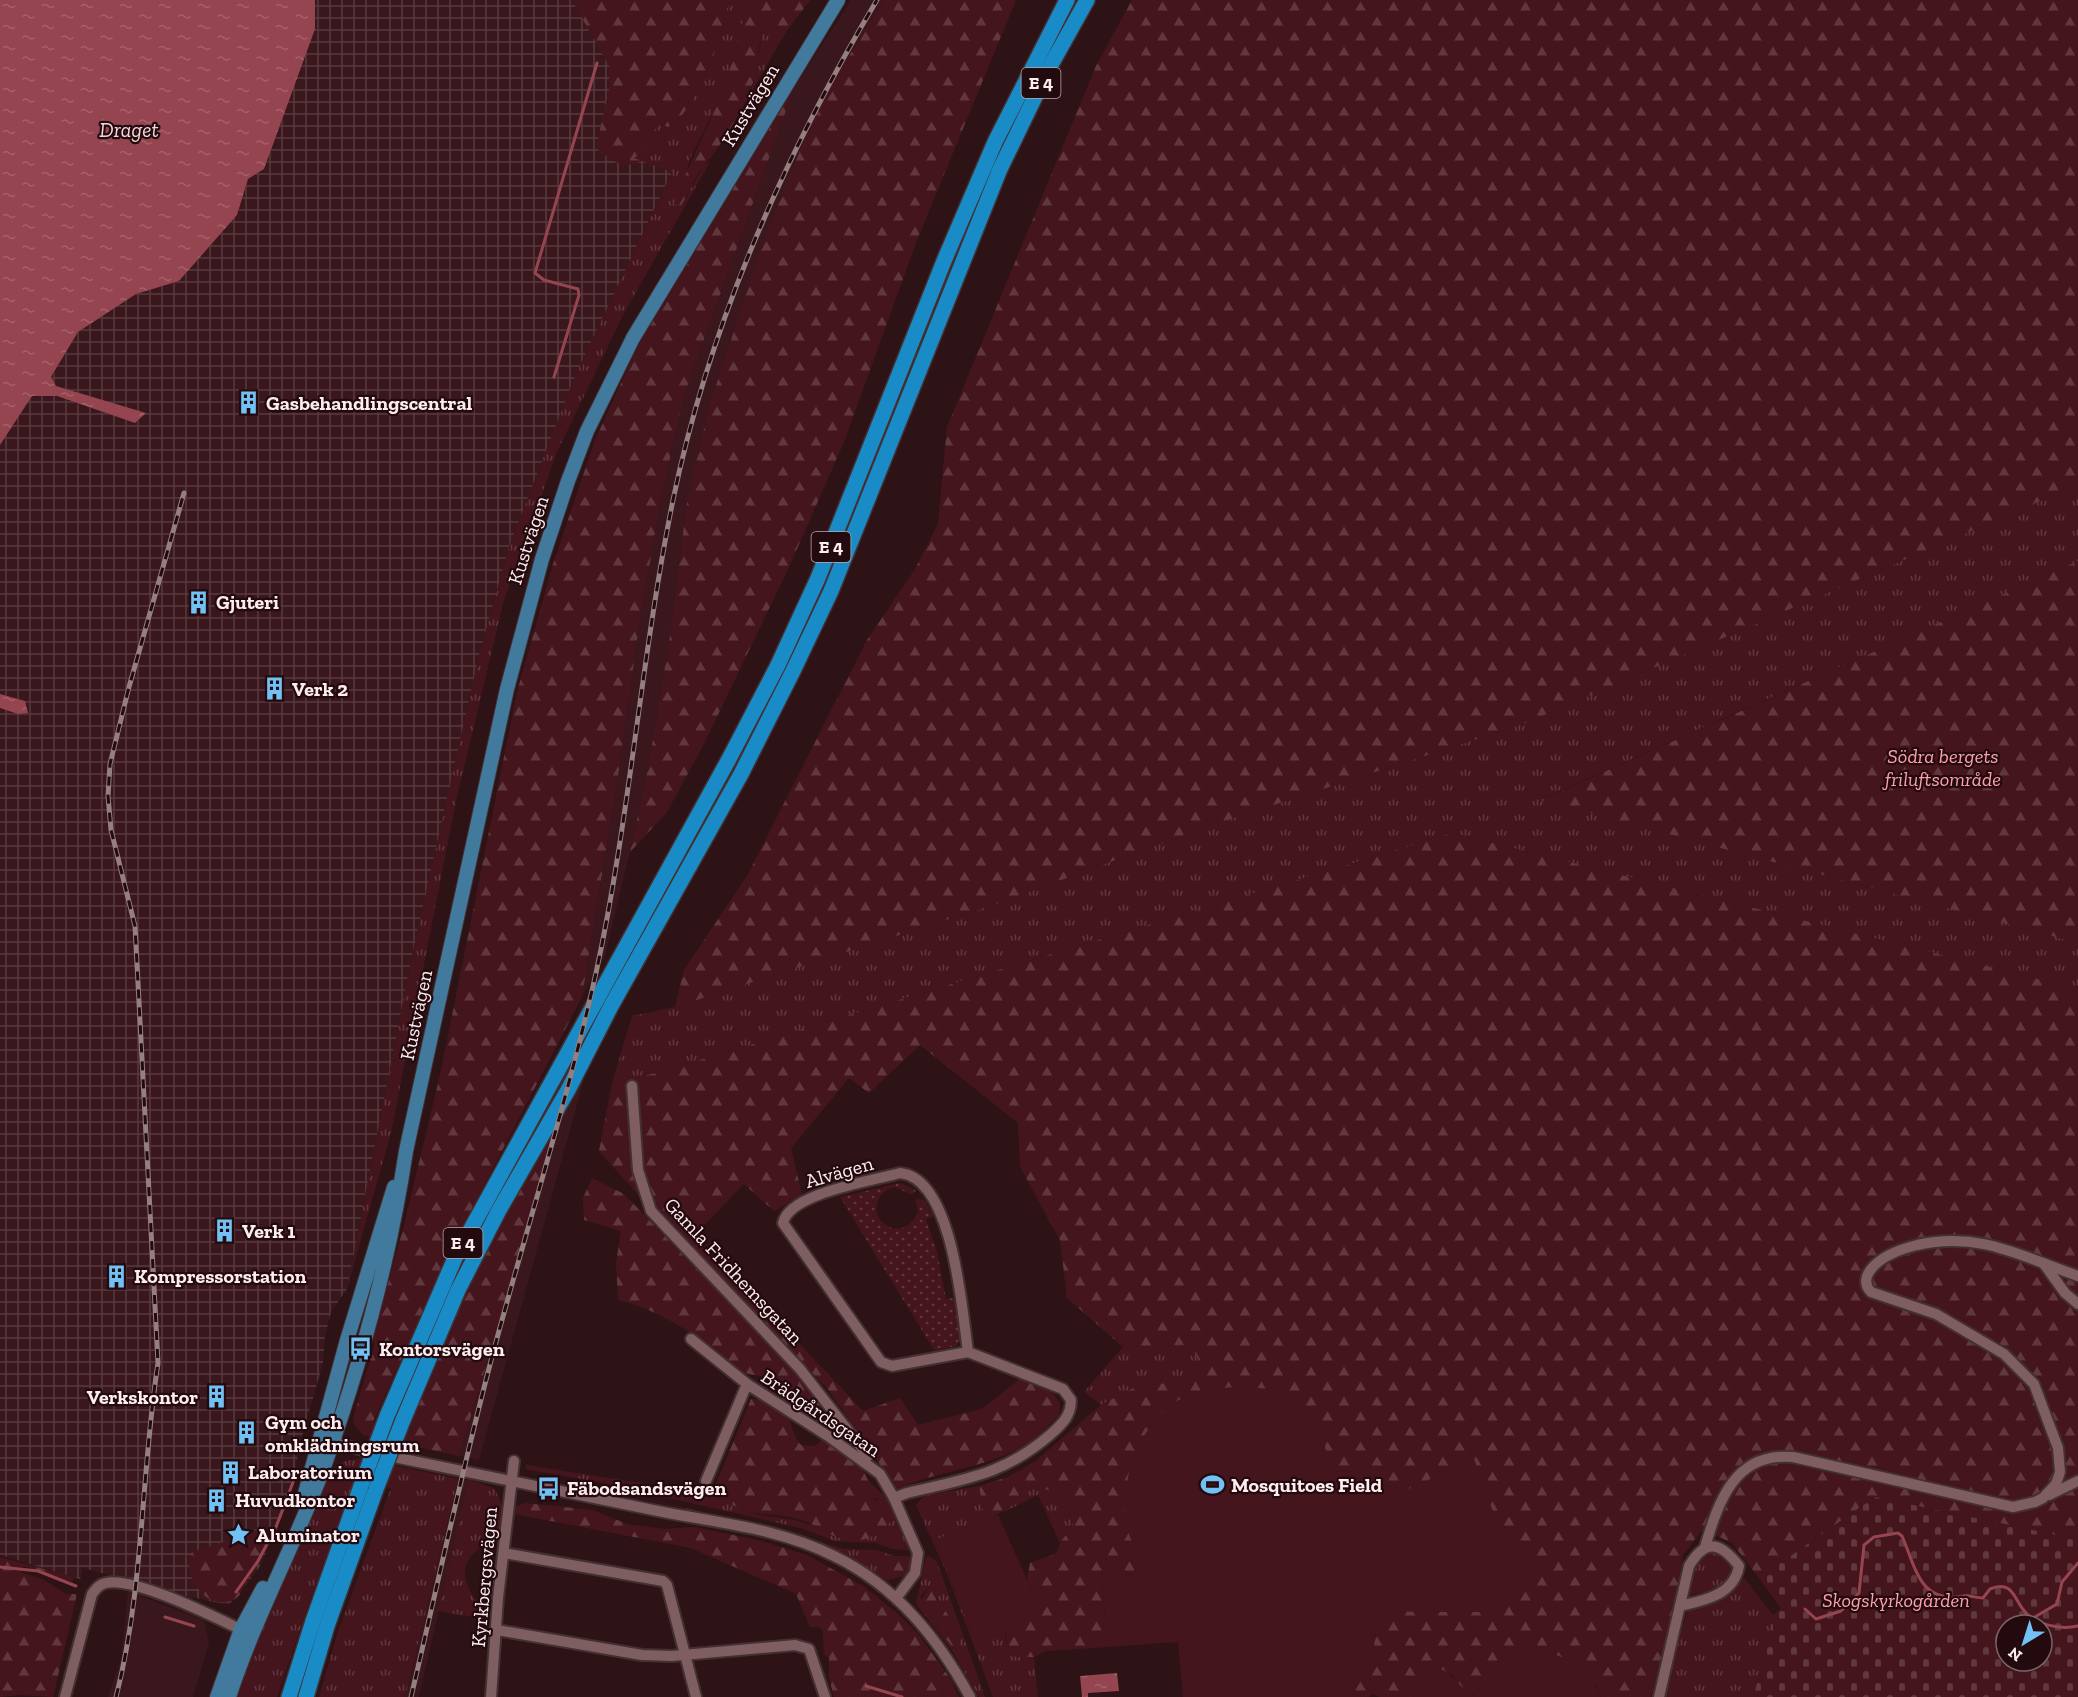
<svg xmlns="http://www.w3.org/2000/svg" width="2078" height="1697" viewBox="0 0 2078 1697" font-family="'Zilla Slab',serif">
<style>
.built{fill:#39171c}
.industrial{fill:url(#industrial-grid)}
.grass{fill:url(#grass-tufts);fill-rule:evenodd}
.forest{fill:url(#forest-firs)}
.cemetery{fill:url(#cemetery-stones);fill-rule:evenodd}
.park{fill:url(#park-dots)}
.pitch{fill:#45151d}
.water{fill:url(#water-ripples)}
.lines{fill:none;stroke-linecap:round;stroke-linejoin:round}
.stream{stroke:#954550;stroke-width:3}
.minor-casing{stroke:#433032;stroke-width:14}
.major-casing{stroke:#433032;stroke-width:16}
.highway-casing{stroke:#433032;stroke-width:18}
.minor{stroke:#7f5e61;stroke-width:10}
.major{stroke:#427a9e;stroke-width:14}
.highway{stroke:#198cc7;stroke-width:15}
.rail-casing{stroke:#947f81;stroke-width:5}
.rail{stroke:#230a0e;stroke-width:3;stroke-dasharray:9;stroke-linecap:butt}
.highway-bridge-casing{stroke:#433032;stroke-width:18;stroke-linecap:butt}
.highway-bridge{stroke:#198cc7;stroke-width:15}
.labels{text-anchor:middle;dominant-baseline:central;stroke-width:4.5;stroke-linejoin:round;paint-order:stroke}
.shield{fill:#230a0e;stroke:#bca9ab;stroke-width:1.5}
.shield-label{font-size:18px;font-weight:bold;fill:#fdedee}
.street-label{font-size:20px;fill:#fdedee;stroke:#230a0e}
.poi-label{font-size:20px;font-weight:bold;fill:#fdedee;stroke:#230a0e;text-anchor:start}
.park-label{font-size:20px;font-style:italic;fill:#fda1ab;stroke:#230a0e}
.water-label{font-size:21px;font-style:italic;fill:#f2d9db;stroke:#230a0e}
</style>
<defs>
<pattern id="industrial-grid" width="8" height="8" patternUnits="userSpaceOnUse" patternTransform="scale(1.5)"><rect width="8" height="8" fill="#39171c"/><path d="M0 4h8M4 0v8" fill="none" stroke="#57393d"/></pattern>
<pattern id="grass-tufts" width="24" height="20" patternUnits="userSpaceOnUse" patternTransform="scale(1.5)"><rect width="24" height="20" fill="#45151d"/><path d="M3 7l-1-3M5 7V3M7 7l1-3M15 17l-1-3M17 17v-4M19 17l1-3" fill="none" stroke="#61373e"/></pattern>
<pattern id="forest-firs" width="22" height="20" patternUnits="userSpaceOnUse" patternTransform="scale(1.5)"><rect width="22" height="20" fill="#45151d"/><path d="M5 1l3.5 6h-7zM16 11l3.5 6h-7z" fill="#61373e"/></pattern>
<pattern id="cemetery-stones" width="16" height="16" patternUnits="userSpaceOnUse" patternTransform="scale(1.5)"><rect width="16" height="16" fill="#45151d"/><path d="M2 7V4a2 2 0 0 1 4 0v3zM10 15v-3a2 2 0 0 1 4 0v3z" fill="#61373e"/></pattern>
<pattern id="park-dots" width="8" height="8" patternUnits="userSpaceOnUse" patternTransform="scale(1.5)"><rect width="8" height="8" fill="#45151d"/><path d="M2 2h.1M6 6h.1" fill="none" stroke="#61373e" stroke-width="1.8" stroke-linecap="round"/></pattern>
<pattern id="water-ripples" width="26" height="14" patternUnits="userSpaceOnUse" patternTransform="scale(1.5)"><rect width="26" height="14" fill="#954550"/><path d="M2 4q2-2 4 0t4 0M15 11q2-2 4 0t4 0" fill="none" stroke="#a5606a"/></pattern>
</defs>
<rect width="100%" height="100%" fill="#2d1316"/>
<g class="built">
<polygon points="851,0 884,0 819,104 687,502 669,642 649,763 630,852 605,956 582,997 621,757 638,632 661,498 684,396 794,88"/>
<polygon points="588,1065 479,1460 459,1456 562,1111"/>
<polygon points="458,1479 469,1480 419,1697 405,1697"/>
<polygon points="129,1581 142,1584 140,1596 204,1620 209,1643 193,1697 108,1697 121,1659"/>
</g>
<polygon class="industrial" points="315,0 655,0 643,43 672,172 575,376 509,547 479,656 413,951 347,1289 331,1312 325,1336 323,1363 301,1440 290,1498 259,1568 229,1605 181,1595 83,1568 80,1579 0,1555 0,445 31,396 57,396 135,423 145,413 55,386 51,378 78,332 136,294 179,281 237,215 248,179 264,169 314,29"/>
<g class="grass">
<path d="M 729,0 L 749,0 L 736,54 L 720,98 L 689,161 L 681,206 L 703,167 L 711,160 L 623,315 L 557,452 L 504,600 L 456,801 L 391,1133 L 347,1289 L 413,951 L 479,656 L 509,547 L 575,376 L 672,172 L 633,158 L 640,154 L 649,135 L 660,124 L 668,127 C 697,113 723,31 729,0 Z"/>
<polygon points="768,26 775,26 786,32 734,122 753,85 762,35"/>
<polygon points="2078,485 2078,561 1542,799 2078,943 2078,989 1453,833 660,1072 612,1083 632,1016 675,1007 993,905 1203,828 1526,723"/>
<polygon points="1192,1345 1205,1378 1135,1387 1101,1405 1084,1392 1123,1347"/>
<polygon points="360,1458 458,1479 405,1697 319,1697 338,1631 391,1488 355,1480 311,1598 277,1697 236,1697 256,1632 328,1472 342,1462"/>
<path d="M 526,1465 L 704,1493 L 715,1486 C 744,1527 776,1509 816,1527 L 879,1500 L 870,1497 L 868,1492 L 869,1482 L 885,1496 L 892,1506 L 911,1547 L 909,1550 L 892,1549 L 876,1543 L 834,1541 L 801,1528 L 594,1481 L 529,1470 L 526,1469 Z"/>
<path d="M 469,1480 L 494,1488 C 529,1549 451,1539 467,1584 C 471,1597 483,1609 490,1620 L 438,1611 Z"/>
<polygon points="588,1486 784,1530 843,1549 877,1550 894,1556 910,1556 911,1564 904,1576 887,1580 856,1561 809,1540 760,1526"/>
<polygon points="979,1486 985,1521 935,1540 974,1638 1004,1627 1006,1642 1016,1657 1034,1657 1038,1697 993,1697 946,1571 916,1505 924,1496"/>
<polygon points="1032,1486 1065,1494 1073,1525 1060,1543 1038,1495 1002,1513 1015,1497"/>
<path d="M 1710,1552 L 1725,1557 L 1731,1564 C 1731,1589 1711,1591 1690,1595 L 1688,1592 L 1696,1562 Z"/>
<path d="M 929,1556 L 937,1562 L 985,1697 L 979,1697 L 953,1652 L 916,1604 L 926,1557 ZM 934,1581 L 941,1591 L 936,1597 C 948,1613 956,1625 959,1645 L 955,1650 L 922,1610 L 921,1596 Z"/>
<polygon points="1744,1578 1773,1615 1766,1653 1753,1697 1663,1697 1687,1612 1731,1592"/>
</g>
<g class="forest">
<path d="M 572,0 L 729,0 C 723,31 697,113 668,127 L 660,124 L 649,135 L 640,154 L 634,158 L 642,161 C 622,170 612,161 596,148 L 609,89 L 609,66 Z"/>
<path d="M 749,0 L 810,0 L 786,32 L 775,26 L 768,26 C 754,44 760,68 751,88 C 739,116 723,143 704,166 C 694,177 688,194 681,206 L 674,204 C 687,167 705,134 720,98 C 733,66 738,32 749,0 Z"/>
<polygon points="884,0 1016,0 917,240 844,442 789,567 704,744 667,812 630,852 649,763 669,642 687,502 709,407 765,237 819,104"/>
<polygon points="1132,0 2078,0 2078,485 1526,723 1203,828 993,905 675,1007 684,970 747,876 867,640 915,569 938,524 947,427 1096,66"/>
<polygon points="794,88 684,396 661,498 638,632 621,757 582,997 449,1253 373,1422 403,1430 465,1289 503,1212 562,1111 459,1456 363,1435 353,1423 354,1415 374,1347 374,1335 404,1225 440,1075 517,692 553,564 595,440 639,344"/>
<polygon points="2078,561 2078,943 1541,800"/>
<path d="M 1453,833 L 2078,989 L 2078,1542 L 2066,1537 L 1875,1497 L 1759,1578 L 1732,1543 L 1703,1529 L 1683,1555 L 1677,1596 L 1651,1697 L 1601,1697 L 1595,1684 L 1508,1662 L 1494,1680 L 1472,1694 L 1464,1691 L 1451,1674 L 1430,1674 L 1414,1697 L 1380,1697 L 1372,1694 L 1369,1697 L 1352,1697 L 1361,1672 L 1373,1653 L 1376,1628 L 1386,1611 L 1478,1612 L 1507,1531 L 1494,1515 L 1474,1460 L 1398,1494 L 1367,1471 L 1330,1472 L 1323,1438 L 1155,1424 C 1123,1467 1118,1507 1139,1556 L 1133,1575 L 1102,1573 L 1107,1647 L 1046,1651 L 1034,1657 L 1016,1657 L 1009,1649 L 1004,1627 L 1042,1613 L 1027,1579 L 1030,1563 L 1057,1553 L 1060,1543 L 1073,1525 L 1065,1494 L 1032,1486 C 1013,1498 1006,1512 985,1521 L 979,1486 L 1008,1477 L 1034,1462 L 1101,1405 L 1135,1387 L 1205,1378 L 1192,1345 L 1123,1347 L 1067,1298 L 1060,1240 L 1020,1167 L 1018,1123 L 920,1045 L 869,1093 L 849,1078 L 791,1148 L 802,1195 L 774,1211 L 744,1184 L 693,1236 L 713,1259 L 728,1268 L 863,1411 L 900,1398 L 918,1425 L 982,1409 L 1020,1379 L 1052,1392 L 1060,1403 L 1059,1416 C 1048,1425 1036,1439 1024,1446 C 985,1468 937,1471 897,1489 L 827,1388 L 643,1200 L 599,1151 L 612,1083 L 660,1072 Z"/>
<path d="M 592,1178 L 624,1194 L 818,1395 L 844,1435 L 838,1438 L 783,1403 C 781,1396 781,1385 777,1381 C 771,1374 752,1378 738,1370 C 731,1365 724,1357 717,1352 C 686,1328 655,1309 618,1300 L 616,1263 L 621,1231 L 584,1220 L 583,1198 Z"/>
<path d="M 751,1399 C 764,1398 787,1410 791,1423 C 793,1432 795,1437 801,1445 L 815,1446 L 824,1437 L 858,1461 L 869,1482 L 868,1492 L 870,1497 L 890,1509 L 893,1519 C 883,1531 871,1540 854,1541 C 835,1541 819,1526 802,1520 C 765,1508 742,1525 715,1486 Z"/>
<polygon points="525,1503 593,1510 627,1524 665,1529 694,1527 762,1541 807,1555 863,1586 898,1614 919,1635 950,1678 959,1697 834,1697 829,1678 829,1658 824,1654 823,1631 819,1627 810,1627 796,1594 691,1548 514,1514 517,1506"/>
<path d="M 264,1526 L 273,1532 L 239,1596 C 213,1618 179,1579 192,1552 L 250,1533 Z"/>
<polygon points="0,1557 73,1577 73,1582 28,1567 22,1567 21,1572 44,1580 66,1594 77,1594 53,1697 20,1695 0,1697"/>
<polygon points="899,1559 906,1562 909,1567 906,1572 893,1579 881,1575 880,1566"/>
<path d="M 938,1573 L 945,1589 L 936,1598 C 948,1613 956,1625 959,1645 L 955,1650 L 922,1610 L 920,1602 Z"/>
</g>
<path class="cemetery" d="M 1875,1497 L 2066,1537 L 2078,1542 L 2078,1697 L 1753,1697 L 1766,1653 L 1773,1615 L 1781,1609 L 1759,1578 ZM 2006,1625 L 2042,1625 L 2042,1661 L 2006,1661 Z"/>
<path class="park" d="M 900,1183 L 916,1190 L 912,1195 L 895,1187 C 881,1190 873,1202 878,1217 C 891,1235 910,1231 918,1212 L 916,1199 L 924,1200 L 934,1216 L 926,1219 L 937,1252 L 946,1299 L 954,1298 L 962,1338 L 956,1346 L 934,1350 L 840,1197 Z"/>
<g class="pitch">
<path d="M 1237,1387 L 1276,1389 L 1323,1438 L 1330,1472 L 1367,1471 L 1398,1494 L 1474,1459 L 1494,1515 L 1527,1555 L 1533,1577 L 1523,1593 L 1478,1612 L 1386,1611 L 1376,1628 L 1373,1653 L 1361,1672 L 1352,1697 L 1183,1697 L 1178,1642 L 1107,1647 L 1102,1573 L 1132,1575 L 1139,1556 C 1136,1548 1130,1539 1128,1531 C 1118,1487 1135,1433 1171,1405 C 1190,1391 1215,1388 1237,1387 Z"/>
<polygon points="998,1515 1042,1613 974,1638 935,1540"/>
<path d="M 1523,1648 C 1559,1652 1585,1663 1601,1697 L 1414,1697 L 1430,1674 L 1441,1669 C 1455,1675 1459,1689 1473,1694 L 1494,1680 L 1508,1662 Z"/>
</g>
<g class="water">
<polygon points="0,0 315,0 315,29 264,169 248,179 237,215 179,281 136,294 78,332 51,377 56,386 146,413 135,423 57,396 32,396 0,445"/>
<polygon points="0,694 25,701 28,713 18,714 0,708"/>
<polygon points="1117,1673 1119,1691 1088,1693 1088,1697 1082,1697 1080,1676"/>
</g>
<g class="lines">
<g class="stream">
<polyline points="554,377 579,295 578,289 544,280 535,273 597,63"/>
<polyline points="0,1567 38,1571 76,1586"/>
<polyline points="236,1592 258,1561 276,1527 295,1477"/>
<path d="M 1805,1609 L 1816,1619 L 1841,1611 L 1859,1593 L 1864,1545 L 1874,1537 L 1898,1533 L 1902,1536 C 1916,1568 1920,1605 1964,1596 C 1969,1595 1977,1598 1983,1598 L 1990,1589 C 2011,1580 2014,1597 2022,1608 C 2033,1625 2060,1630 2078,1626"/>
<polyline points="165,1617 194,1626"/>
<polyline points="2033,1618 2057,1604 2062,1582 2078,1563"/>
<polyline points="866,1686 902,1697"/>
</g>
<defs>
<g id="minor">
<polyline points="632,1086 638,1170 651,1211 800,1369 868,1456"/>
<polyline points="2044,1264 2065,1293 2078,1304"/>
<polyline points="691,1339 747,1384 828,1436 880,1474 894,1498 918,1553 915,1573 897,1597"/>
<path d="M 328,1441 L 374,1453 C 471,1472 567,1493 663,1512 C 720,1523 781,1529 834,1556 C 896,1586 938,1638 970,1697"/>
<polyline points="706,1481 747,1384"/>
<polyline points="2049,1495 2078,1481"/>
<path d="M 894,1498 L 907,1493 C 965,1479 1004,1475 1051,1434 C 1062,1424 1071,1416 1071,1400 L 1063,1389 L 968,1352 C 962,1309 953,1178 900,1173 C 873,1181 789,1193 783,1223 L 881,1362 L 892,1366 L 968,1352"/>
<path d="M 1705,1547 C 1719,1500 1735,1452 1793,1457 L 2013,1507 L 2035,1502 L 2043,1498 L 2056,1484 L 2060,1472 L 2058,1448 L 2034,1384 L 2004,1354 L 1936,1314 L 1871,1292 C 1863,1284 1866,1275 1872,1268 C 1883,1255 1901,1249 1917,1245 C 1980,1231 2020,1256 2078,1276"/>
<polyline points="504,1553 663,1581 667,1585 696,1697"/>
<polyline points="497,1630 642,1655 672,1656 795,1645 809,1649 825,1697"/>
<path d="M 65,1697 L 92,1594 C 96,1589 99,1584 106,1583 C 134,1576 219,1619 246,1632"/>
<polyline points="491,1697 498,1598 514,1461"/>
<path d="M 1659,1697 L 1689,1566 C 1706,1537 1721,1543 1739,1566 C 1734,1595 1705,1600 1680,1606"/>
</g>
<g id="major">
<polyline points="304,1497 347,1340 394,1187"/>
<polyline points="217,1697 241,1629 263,1588"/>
<path d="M 229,1697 C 255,1617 296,1543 325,1464 C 361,1363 390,1258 406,1151 L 507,689 L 542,559 L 568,481 L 587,431 L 633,338 L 838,0"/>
</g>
<g id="highway">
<polyline points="387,1416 455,1258 729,759 778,665 818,578 944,261 995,142 1067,0"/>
<polyline points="403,1420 458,1290 499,1210 568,1090 611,1006 741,774 793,671 831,591 1000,169 1048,70 1087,0"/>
<polyline points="289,1697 313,1621 361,1486"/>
<polyline points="306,1697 327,1626 376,1489"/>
</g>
</defs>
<use href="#minor" class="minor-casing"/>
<use href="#major" class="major-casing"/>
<use href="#highway" class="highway-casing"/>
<use href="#minor" class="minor"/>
<use href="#major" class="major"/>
<use href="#highway" class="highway"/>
<defs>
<g id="rail">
<path d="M 116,1697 C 144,1588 141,1473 158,1363 L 135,926 L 111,830 L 108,796 L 110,764 L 129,687 L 184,493"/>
<path d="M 411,1697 C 439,1579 464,1460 496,1342 C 529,1220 568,1098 596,973 C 630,817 641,657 673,500 C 710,322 784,156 877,0"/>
</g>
</defs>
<use href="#rail" class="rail-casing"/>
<use href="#rail" class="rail"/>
<defs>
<g id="highway-bridge">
<polyline points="361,1486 387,1416"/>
<polyline points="376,1489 403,1420"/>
</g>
</defs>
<use href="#highway-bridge" class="highway-bridge-casing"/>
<use href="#highway-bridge" class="highway-bridge"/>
</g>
<defs>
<symbol id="building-bare" viewBox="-9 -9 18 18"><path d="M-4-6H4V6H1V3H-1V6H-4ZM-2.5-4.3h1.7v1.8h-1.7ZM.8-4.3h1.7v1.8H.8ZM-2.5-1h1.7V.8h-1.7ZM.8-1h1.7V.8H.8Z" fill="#71c1f5" stroke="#230a0e" stroke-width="2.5" paint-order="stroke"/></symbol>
<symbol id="bus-bare" viewBox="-9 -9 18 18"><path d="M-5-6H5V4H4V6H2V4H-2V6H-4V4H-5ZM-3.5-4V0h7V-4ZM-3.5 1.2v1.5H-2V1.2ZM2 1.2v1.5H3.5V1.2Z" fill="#71c1f5" stroke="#230a0e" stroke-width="2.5" paint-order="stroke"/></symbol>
<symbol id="stadium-bare" viewBox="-9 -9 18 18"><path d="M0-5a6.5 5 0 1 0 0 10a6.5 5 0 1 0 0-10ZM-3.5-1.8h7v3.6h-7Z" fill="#71c1f5" stroke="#230a0e" stroke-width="2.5" paint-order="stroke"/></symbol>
<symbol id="sight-bare" viewBox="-9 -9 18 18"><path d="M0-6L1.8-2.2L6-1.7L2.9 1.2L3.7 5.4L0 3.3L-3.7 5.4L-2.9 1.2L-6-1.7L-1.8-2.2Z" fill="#71c1f5" stroke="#230a0e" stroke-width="2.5" paint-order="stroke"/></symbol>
</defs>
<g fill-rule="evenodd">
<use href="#building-bare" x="232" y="386" width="33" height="33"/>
<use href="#building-bare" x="182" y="586" width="33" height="33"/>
<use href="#building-bare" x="258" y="672" width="33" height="33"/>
<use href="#building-bare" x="208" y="1214" width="33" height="33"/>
<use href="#building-bare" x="100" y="1260" width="33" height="33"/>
<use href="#bus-bare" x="344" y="1332" width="33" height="33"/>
<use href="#building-bare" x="200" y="1380" width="33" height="33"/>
<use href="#building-bare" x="230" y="1416" width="33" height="33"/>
<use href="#building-bare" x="214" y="1456" width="33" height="33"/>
<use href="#stadium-bare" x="1196" y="1468" width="33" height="33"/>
<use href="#bus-bare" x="532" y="1472" width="33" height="33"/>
<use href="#building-bare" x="200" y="1484" width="33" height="33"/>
<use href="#sight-bare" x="222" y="1518" width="33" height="33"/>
</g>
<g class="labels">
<g class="shield">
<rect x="1021.5" y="68" width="39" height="30" rx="4.5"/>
<rect x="811.5" y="532" width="39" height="30" rx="4.5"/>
<rect x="443.5" y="1228" width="39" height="30" rx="4.5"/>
</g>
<g class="shield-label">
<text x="1041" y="83">E 4</text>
<text x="831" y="547">E 4</text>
<text x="463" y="1243">E 4</text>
</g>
<g class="street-label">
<text transform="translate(750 105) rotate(-59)">Kustvägen</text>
<text transform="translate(528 540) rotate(-72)">Kustvägen</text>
<text transform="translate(416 1015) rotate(-78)">Kustvägen</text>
<text transform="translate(839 1172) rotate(-16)">Alvägen</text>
<text transform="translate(734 1271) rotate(47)">Gamla Fridhemsgatan</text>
<text transform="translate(821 1413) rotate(34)">Brädgårdsgatan</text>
<text transform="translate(484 1577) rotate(-85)">Kyrkbergsvägen</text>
</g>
<g class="poi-label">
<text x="266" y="403">Gasbehandlingscentral</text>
<text x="216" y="602">Gjuteri</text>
<text x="292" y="689">Verk 2</text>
<text x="242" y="1231">Verk 1</text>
<text x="134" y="1276">Kompressorstation</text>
<text x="379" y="1349">Kontorsvägen</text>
<text x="198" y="1397" text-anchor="end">Verkskontor</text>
<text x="265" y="1422">Gym och<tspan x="265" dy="23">omklädningsrum</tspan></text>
<text x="248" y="1472">Laboratorium</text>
<text x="1231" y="1485">Mosquitoes Field</text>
<text x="567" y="1488">Fäbodsandsvägen</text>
<text x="235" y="1500">Huvudkontor</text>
<text x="256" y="1535">Aluminator</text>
</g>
<g class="park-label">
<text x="1943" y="756">Södra bergets<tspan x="1943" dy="23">friluftsområde</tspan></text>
<text x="1896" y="1600">Skogskyrkogården</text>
</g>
<g class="water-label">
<text x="129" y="129">Draget</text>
</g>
</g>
<g transform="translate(2024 1643) rotate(218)"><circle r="28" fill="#230a0e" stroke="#7a6568" stroke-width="1.5"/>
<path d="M0-4.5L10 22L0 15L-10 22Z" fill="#71c1f5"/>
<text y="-9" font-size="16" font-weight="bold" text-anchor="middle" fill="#fdedee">N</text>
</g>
</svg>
